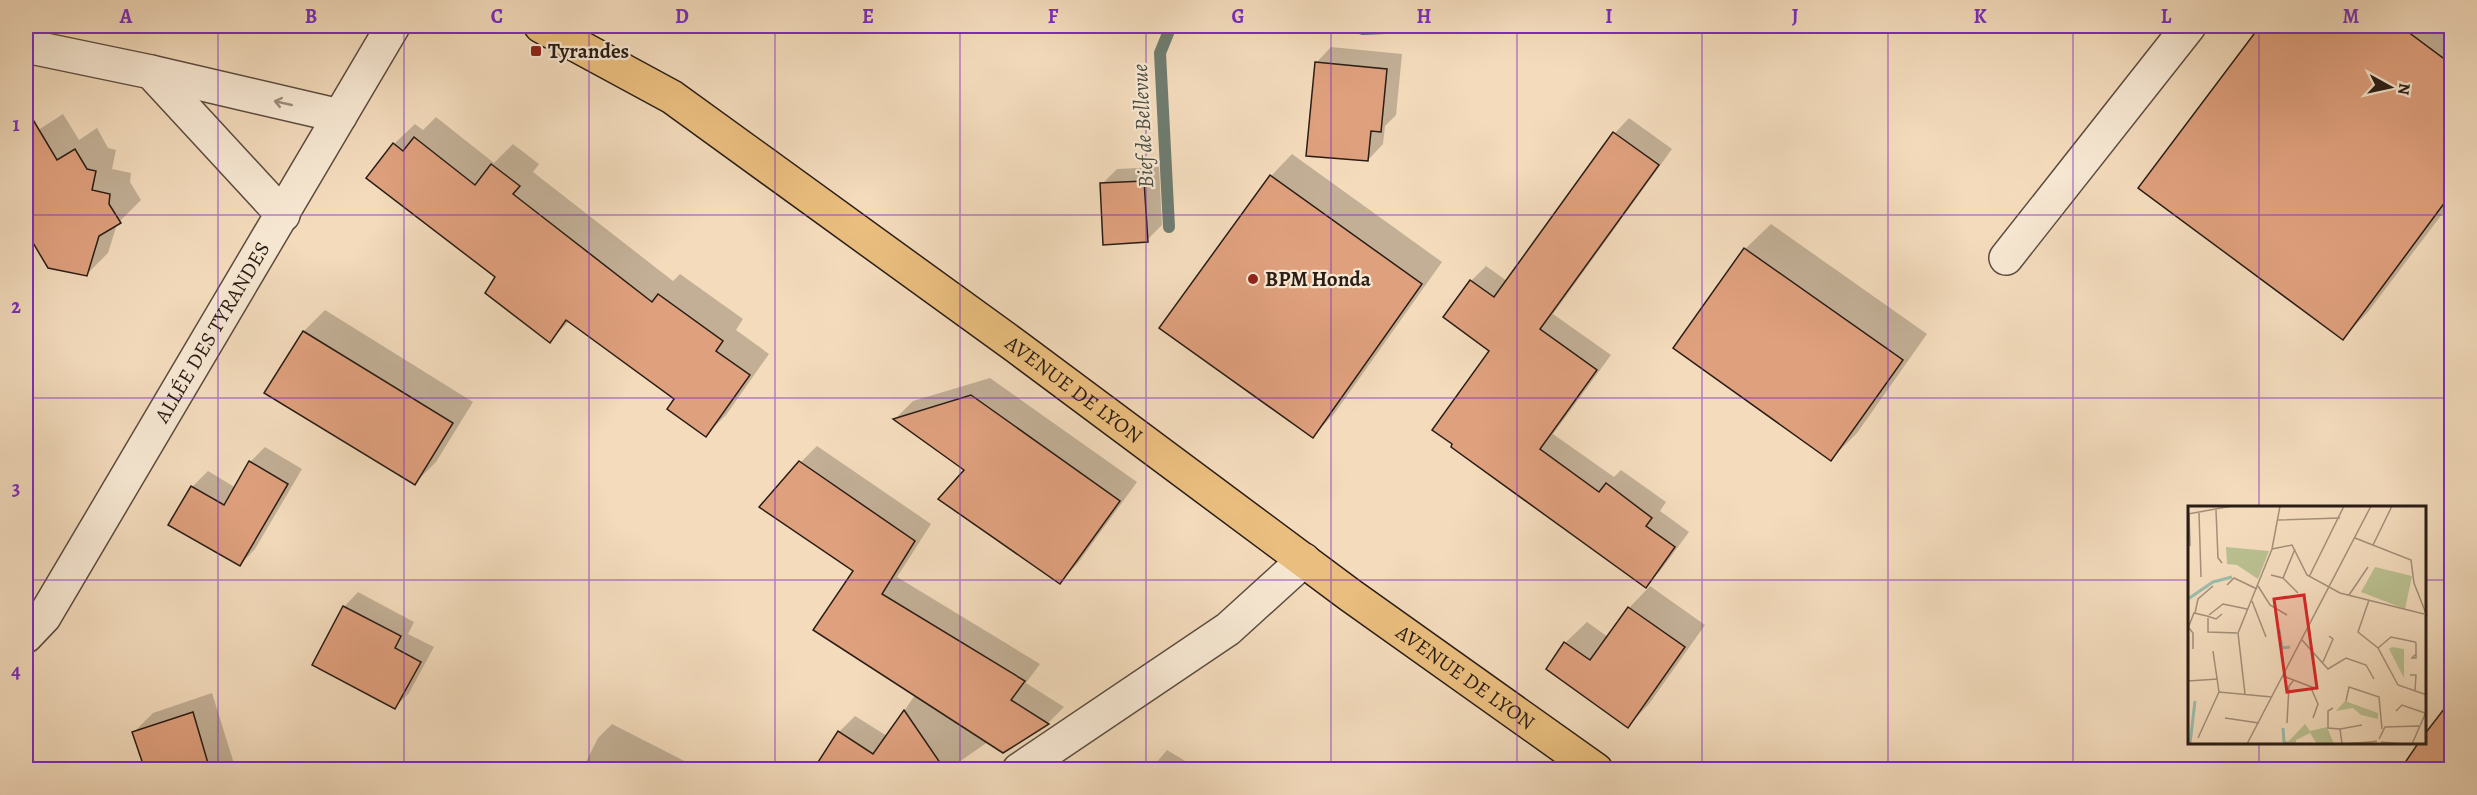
<svg xmlns="http://www.w3.org/2000/svg" width="2477" height="795" viewBox="0 0 2477 795" font-family="Alegreya,serif">
<style>
.shadow{fill:#0003}
.lines{fill:none;stroke-linecap:round;stroke-linejoin:round}
.stream{stroke:#6e7c70;stroke-width:12}
.building{fill:#dfa07d;stroke:#2a1d15;stroke-width:1.5}
.street-casing{stroke:#5c4c3f;stroke-width:36}
.primary-casing{stroke:#2a1d15;stroke-width:36}
.street{stroke:#f7e8d3;stroke-width:33}
.primary{stroke:#eabe7e;stroke-width:33}
.oneway{stroke:#9b8d7e}
.grid{fill:none;stroke:#7b2cbf;stroke-width:1.5;stroke-opacity:0.55}
.poi-dot{fill:#8f2418;stroke:#f7e8d3;stroke-width:2}
.labels{text-anchor:middle;dominant-baseline:central;stroke-width:4.5;stroke-linejoin:round;paint-order:stroke}
.poi-label{font-size:21px;font-weight:bold;fill:#2a1d15;stroke:#f7e8d3;text-anchor:start}
.street-label{font-size:21px;fill:#2a1d15;stroke:#f7e8d3}
.water-label{font-size:22px;font-style:italic;fill:#4c4d42;stroke:#f7e8d3}
.inset-river{fill:none;stroke:#9cbcac;stroke-width:3}
.inset-road{fill:none;stroke:#a38f79;stroke-width:1.5}
.view{fill:#d62828;fill-opacity:0.15;stroke:#d62828;stroke-width:3}
.inset-edge{fill:none;stroke:#2a1d15;stroke-width:3}
.neatline{fill:none;stroke:#7b2cbf;stroke-width:2}
.grid-label{font-size:20px;text-anchor:middle;font-weight:bold;fill:#7b2cbf}
</style>
<rect width="100%" height="100%" fill="#f3dbbc"/>
<filter id="stains"><feTurbulence type="fractalNoise" baseFrequency=".00333" numOctaves="4"/><feColorMatrix values="0 0 0 0 .2 0 0 0 0 .09 0 0 0 0 .02 0 0 0 .5 -.17"/></filter>
<radialGradient id="worn" r=".72"><stop offset=".6" stop-color="#630" stop-opacity="0"/><stop offset="1" stop-color="#630" stop-opacity=".3"/></radialGradient>
<g class="shadow">
<polygon points="2262,26 2452,26 2452,201 2368,312 2343,338 2141,188"/>
<polygon points="1331,47 1402,54 1396,115 1385,126 1383,144 1368,160 1316,63"/>
<polygon points="63,114 79,140 97,128 108,148 116,150 112,169 131,173 130,182 141,200 117,224 108,253 87,274 49,267 26,229 26,138"/>
<polygon points="436,117 494,163 513,144 539,164 533,172 673,281 680,274 743,319 736,330 769,354 726,415 705,436 676,399 569,321 550,341 394,144 415,124 423,130"/>
<polygon points="1629,118 1672,149 1553,314 1611,355 1553,434 1614,477 1621,470 1666,502 1660,511 1689,532 1660,571 1646,586 1434,430 1492,350 1445,316 1471,281 1486,266 1507,281 1615,133"/>
<polygon points="1292,154 1442,262 1334,414 1313,436 1162,328 1271,176"/>
<polygon points="1159,167 1162,225 1147,240 1102,184 1117,169"/>
<polygon points="1771,224 1927,334 1857,433 1831,459 1745,249"/>
<polygon points="325,310 473,402 436,462 415,483 266,392 304,331"/>
<polygon points="990,378 1137,482 1078,563 1060,582 966,470 895,419 913,401"/>
<polygon points="817,446 931,524 897,577 1040,664 1026,683 1064,707 1048,723 1003,752 988,742 956,764 959,770 814,770 839,732 855,716 887,736 915,695 801,462"/>
<polygon points="265,447 302,469 255,549 240,565 170,524 192,487 208,471 236,488 250,462"/>
<polygon points="1650,586 1705,625 1649,704 1628,726 1565,643 1587,622 1608,637 1629,608"/>
<polygon points="358,592 414,622 408,634 434,647 409,693 395,707 344,607"/>
<polygon points="212,693 236,770 146,770 134,732 153,713"/>
<polygon points="2452,705 2452,770 2411,770 2424,742"/>
<polygon points="612,724 702,770 582,770 598,738"/>
<polygon points="1167,750 1200,770 1150,770"/>
</g>
<g class="lines">
<g class="stream">
<polyline points="1353,26 1363,29 1430,26"/>
<polyline points="1169,227 1160,53 1171,26"/>
</g>
</g>
<g class="building">
<polygon points="2260,26 2400,26 2451,64 2451,194 2343,340 2138,188"/>
<polygon points="1315,62 1387,69 1381,132 1371,131 1368,161 1306,156"/>
<polygon points="26,108 57,160 75,149 87,169 96,171 92,190 110,194 109,204 121,223 99,236 87,276 48,268 26,231"/>
<polygon points="1613,132 1659,165 1540,329 1597,370 1540,449 1599,492 1606,483 1652,518 1646,526 1675,547 1646,588 1451,447 1452,444 1432,430 1489,351 1443,317 1470,280 1494,297"/>
<polygon points="414,137 475,185 491,164 520,186 513,194 652,302 658,294 723,341 716,351 750,375 706,437 667,409 674,399 566,320 550,343 485,293 495,277 366,178 393,143 403,151"/>
<polygon points="1270,175 1422,284 1313,438 1159,328"/>
<polygon points="1144,181 1148,242 1103,245 1100,183"/>
<polygon points="1744,248 1903,360 1831,461 1673,348"/>
<polygon points="303,331 453,423 415,485 264,393"/>
<polygon points="971,395 1120,501 1060,584 938,499 964,470 893,419"/>
<polygon points="249,461 288,484 240,566 168,525 191,486 224,505"/>
<polygon points="799,461 915,541 882,594 1025,681 1011,700 1049,724 1003,753 813,630 853,571 759,507"/>
<polygon points="343,606 401,636 395,648 421,662 395,709 312,665"/>
<polygon points="1628,607 1685,647 1628,728 1546,669 1564,642 1590,660"/>
<polygon points="2451,700 2451,770 2400,770 2419,742 2424,742 2424,735"/>
<polygon points="904,710 945,770 813,770 838,731 873,754"/>
<polygon points="193,712 210,770 145,770 132,732"/>
</g>
<g class="lines">
<defs>
<g id="street">
<polyline points="26,46 151,72 283,215"/>
<polyline points="151,72 340,116"/>
<polyline points="2006,258 2189,26"/>
<path id="s1" d="M 26,636 L 44,617 L 393,26"/>
<polyline points="1019,770 1228,629 1304,560"/>
</g>
<g id="primary">
<path id="s2" d="M 541,26 L 672,97 L 1017,347 L 1350,595 L 1596,770"/>
</g>
</defs>
<use href="#street" class="street-casing"/>
<use href="#primary" class="primary-casing"/>
<use href="#street" class="street"/>
<use href="#primary" class="primary"/>
</g>
<defs><path id="oneway-shaft" d="M-6 0H5M1.5-3L5.5 0L1.5 3" fill="none" stroke-width="1.6" stroke-linecap="round" stroke-linejoin="round" transform="scale(1.5)"/></defs>
<use class="oneway" href="#oneway-shaft" transform="translate(283 103) rotate(-167)"/>
<path class="grid" d="M 218,26 L 218,770M 404,26 L 404,770M 589,26 L 589,770M 775,26 L 775,770M 960,26 L 960,770M 1146,26 L 1146,770M 1331,26 L 1331,770M 1517,26 L 1517,770M 1702,26 L 1702,770M 1888,26 L 1888,770M 2073,26 L 2073,770M 2259,26 L 2259,507M 26,215 L 2452,215M 26,398 L 2452,398M 26,580 L 2189,580M 2424,580 L 2452,580M 2259,742 L 2259,770"/>
<g class="poi-dot">
<rect x="530" y="45" width="12" height="12" rx="3"/>
<circle cx="1253" cy="279" r="6"/>
</g>
<g class="labels">
<g class="poi-label">
<text x="548" y="51">Tyrandes</text>
<text x="1265" y="279">BPM Honda</text>
</g>
<g class="street-label">
<text stroke="none"><textPath href="#s1" startOffset="357">ALLÉE DES TYRANDES</textPath></text>
<text stroke="none"><textPath href="#s2" startOffset="646">AVENUE DE LYON</textPath></text>
<text stroke="none"><textPath href="#s2" startOffset="1132">AVENUE DE LYON</textPath></text>
</g>
<g class="water-label">
<text transform="translate(1143 126) rotate(-93)">Bief de Bellevue</text>
</g>
</g>
<g transform="translate(2188 506)">
<rect width="238" height="238" fill="#f3dbbc"/>
<path d="M 38,41 L 81,45 L 70,73 L 49,59 L 39,58 ZM 187,61 L 224,70 L 217,103 L 173,86 ZM 204,141 L 216,143 L 216,172 L 201,143 ZM 157,195 L 190,207 L 190,213 L 173,209 L 165,202 L 148,205 ZM 117,218 L 122,225 L 139,221 L 146,238 L 129,238 L 122,227 L 108,234 L 108,238 L 99,237 Z" fill="#bac091"/>
<path class="inset-river" d="M 0,93 L 25,76 L 44,71M 91,124 L 94,142 L 102,141M 95,222 L 96,236 L 101,238M 2,238 L 7,195"/>
<path class="inset-road" d="M 28,4 L 30,52 L 34,57 L 31,53M 11,7 L 13,71M 0,8 L 44,0M 1,8 L 2,40M 89,14 L 152,12M 167,32 L 223,54 L 226,77 L 239,110M 185,39 L 204,0M 84,43 L 104,39 L 119,69 L 152,87 L 236,108M 83,69 L 95,72 L 107,43M 121,71 L 156,0M 95,72 L 110,87M 39,79 L 46,72 L 69,83M 70,80 L 82,99 L 99,109M 161,89 L 180,61M 181,94 L 170,126 L 190,142 L 210,179 L 239,189M 64,95 L 78,131M 7,107 L 10,93 L 25,80M 21,109 L 35,98 L 59,103M 22,111 L 19,110 L 28,113 L 34,108M 20,112 L 20,126 L 49,127M 0,122 L 6,107 L 19,110M 1,122 L 5,127 L 5,143M 114,134 L 140,163 L 158,152 L 178,159 L 186,173M 190,142 L 203,131 L 227,136 L 228,137 L 228,152 L 224,152 L 228,148M 25,145 L 31,186M 135,156 L 145,133 L 141,130M 222,169 L 228,169 L 227,185M 95,170 L 129,183M 0,175 L 30,173M 123,182 L 130,198 L 125,212M 57,188 L 50,127 L 84,43 L 92,0M 158,195 L 161,181 L 191,191 L 194,223M 145,202 L 140,205 L 140,222 L 152,223M 208,205 L 214,199 L 237,207M 37,212 L 71,217M 99,217 L 101,180 L 106,174M 10,232 L 31,186 L 84,191M 191,233 L 197,221 L 231,220M 193,236 L 215,238M 59,238 L 183,0M 154,238 L 152,223 L 174,219M 155,238 L 182,236M 170,238 L 189,235M 224,238 L 239,204"/>
<path class="view" d="M 116,89 L 129,182 L 99,186 L 86,93 Z"/>
<rect width="238" height="238" class="inset-edge"/>
</g>
<rect width="2477" height="795" fill="none" stroke="#f3dbbc" stroke-width="66"/>
<g transform="translate(2390 87) rotate(98)" stroke="#f7e8d3" stroke-width="4.5" paint-order="stroke">
<path d="M0-4.5L10 22L0 15L-10 22Z" fill="#2a1d15"/>
<text y="-9" font-size="16" font-weight="bold" text-anchor="middle" fill="#2a1d15">N</text>
</g>
<rect x="33" y="33" width="2411" height="729" class="neatline"/>
<g class="grid-label">
<text x="126" y="23">A</text>
<text x="311" y="23">B</text>
<text x="497" y="23">C</text>
<text x="682" y="23">D</text>
<text x="868" y="23">E</text>
<text x="1053" y="23">F</text>
<text x="1238" y="23">G</text>
<text x="1424" y="23">H</text>
<text x="1609" y="23">I</text>
<text x="1795" y="23">J</text>
<text x="1980" y="23">K</text>
<text x="2166" y="23">L</text>
<text x="2351" y="23">M</text>
<text x="16" y="131">1</text>
<text x="16" y="313">2</text>
<text x="16" y="495">3</text>
<text x="16" y="678">4</text>
</g>
<rect width="100%" height="100%" filter="url(#stains)"/>
<rect width="100%" height="100%" fill="url(#worn)"/>
</svg>
